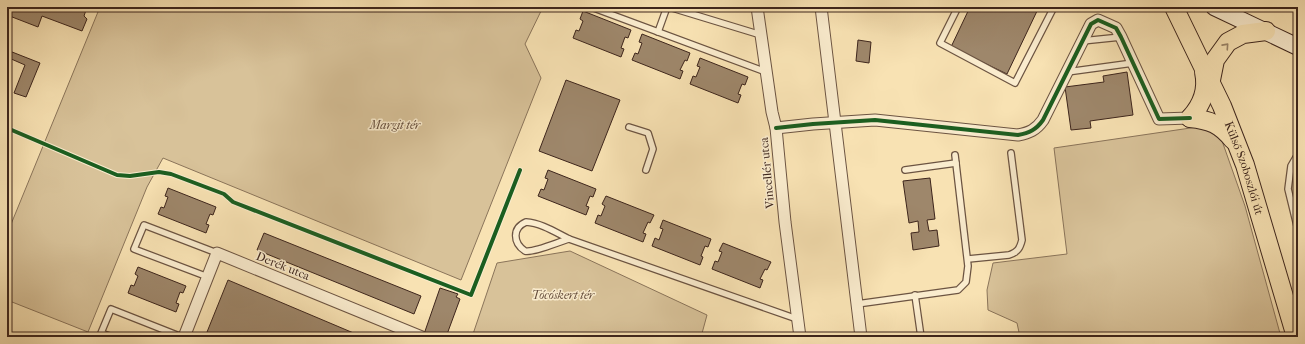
<svg xmlns="http://www.w3.org/2000/svg" width="1305" height="344" viewBox="0 0 1305 344" font-family="'IM FELL French Canon',serif">
<style>
.green{fill:#d8c299;stroke:#8a745a}
.building{fill:#9e876b;stroke:#3d251c}
.lines{fill:none;stroke-linecap:round;stroke-linejoin:round}
.lane-casing{stroke:#6c5442;stroke-width:8}
.street-casing{stroke:#6c5442;stroke-width:13}
.secondary-casing{stroke:#3d251c;stroke-width:18}
.primary-casing{stroke:#3d251c;stroke-width:20}
.lane{stroke:#faecce;stroke-width:5.5}
.street{stroke:#faecce;stroke-width:11}
.secondary{stroke:#faecce;stroke-width:16}
.primary{stroke:#f8e2b3;stroke-width:18}
.cycleway-casing{stroke:#faecce;stroke-width:6}
.cycleway{stroke:#1b5e20;stroke-width:4}
.oneway{stroke:#9a8468}
.labels{text-anchor:middle;dominant-baseline:central;stroke-width:3;stroke-linejoin:round;paint-order:stroke}
.park-label{font-size:12px;font-style:italic;fill:#644c3b;stroke:#faecce}
.street-label{font-size:12px;fill:#3d251c;stroke:#faecce}
</style>
<rect width="100%" height="100%" fill="#f8e2b3"/>
<filter id="stains"><feTurbulence type="fractalNoise" baseFrequency=".005" numOctaves="4"/><feColorMatrix values="0 0 0 0 .2 0 0 0 0 .09 0 0 0 0 .02 0 0 0 .5 -.17"/></filter>
<radialGradient id="worn" r=".72"><stop offset=".6" stop-color="#630" stop-opacity="0"/><stop offset="1" stop-color="#630" stop-opacity=".3"/></radialGradient>
<g class="green">
<polygon points="100,7 543,7 525,44 541,78 461,280 163,158 147,187 88,332 7,300 7,234"/>
<polygon points="1204,126 1221,138 1245,206 1281,337 1020,337 1017,323 988,310 987,290 993,263 1067,254 1054,148"/>
<polygon points="570,251 707,315 701,337 472,337 497,263"/>
</g>
<g class="building">
<polygon points="7,7 87,7 84,16 87,19 82,31 42,16 38,27 7,15"/>
<polygon points="970,7 1034,7 1038,9 1007,74 951,47"/>
<polygon points="583,11 631,30 628,38 625,37 621,48 624,49 621,57 573,38 576,30 579,31 583,21 580,19"/>
<polygon points="642,34 690,53 687,61 685,60 680,70 683,71 680,79 632,60 635,53 638,54 642,43 639,42"/>
<polygon points="858,40 871,42 869,63 856,61"/>
<polygon points="7,50 40,63 26,97 14,93 25,65 9,58 7,63"/>
<polygon points="700,58 748,77 745,85 742,84 738,94 741,95 738,103 690,84 693,76 696,77 700,67 697,66"/>
<polygon points="1127,72 1133,115 1090,121 1091,128 1071,130 1065,87 1104,82 1103,76"/>
<polygon points="566,80 620,100 592,171 539,151"/>
<polygon points="548,170 596,189 593,197 590,196 586,206 589,207 586,215 538,196 541,189 544,190 548,179 545,178"/>
<polygon points="930,178 935,219 927,220 929,231 937,230 939,246 913,250 911,233 919,232 918,221 909,223 903,181"/>
<polygon points="168,188 216,207 213,215 210,214 206,224 209,225 206,233 158,214 161,207 164,208 168,197 165,196"/>
<polygon points="606,196 654,215 650,223 648,222 643,233 646,234 643,242 595,223 598,215 601,216 605,206 602,204"/>
<polygon points="663,220 711,239 708,247 705,246 701,256 703,257 700,265 652,246 655,238 659,240 663,229 660,228"/>
<polygon points="264,233 421,296 414,314 257,250"/>
<polygon points="723,243 771,262 767,270 765,269 760,279 763,280 760,288 712,269 715,261 718,262 722,252 719,251"/>
<polygon points="138,267 186,286 183,293 180,292 176,303 179,304 176,312 128,293 131,285 134,286 138,276 135,274"/>
<polygon points="228,280 363,337 205,337"/>
<polygon points="440,288 458,294 456,297 460,299 446,337 423,337"/>
</g>
<g class="lines">
<defs>
<g id="lane">
<polyline points="591,7 766,72"/>
<polyline points="669,7 761,35"/>
<polyline points="958,7 940,43 1015,83 1054,7"/>
<polyline points="658,32 667,7"/>
<polyline points="1082,41 1121,37"/>
<polyline points="1067,72 1133,63"/>
<polyline points="629,127 648,133 653,149 646,170"/>
<polyline points="1298,154 1291,166 1288,189 1298,230"/>
<polyline points="905,170 956,163"/>
<path d="M 526,222 C 541,223 555,232 569,239 C 558,242 534,253 525,251 C 513,243 512,228 526,222 Z"/>
<polyline points="569,239 797,319"/>
<path d="M 968,259 L 1009,255 C 1018,252 1020,248 1022,240 L 1011,153"/>
<polyline points="208,277 134,249 144,225 217,253"/>
<polyline points="915,295 921,337"/>
<polyline points="857,304 958,290 966,282 968,266 955,155"/>
<polyline points="113,337 101,333 111,309 182,337"/>
</g>
<g id="street">
<polyline points="757,7 772,112 776,128 785,222 800,337"/>
<polyline points="821,7 861,337"/>
<path d="M 776,128 L 813,124 L 875,120 L 1018,135 C 1029,133 1036,130 1043,120 L 1091,24 L 1098,20 L 1116,28 L 1121,37 L 1159,119 L 1190,118"/>
<polyline points="184,337 217,253 422,337"/>
</g>
<polyline id="secondary" points="1214,7 1298,47"/>
<g id="primary">
<path id="s1" d="M 1174,7 L 1222,106 L 1245,165 L 1296,337"/>
<polyline points="1211,80 1215,60 1228,42 1243,34 1266,31"/>
<path d="M 1190,118 C 1202,105 1208,90 1204,72"/>
<path d="M 1190,118 C 1210,120 1220,124 1233,140"/>
</g>
</defs>
<use href="#lane" class="lane-casing"/>
<use href="#street" class="street-casing"/>
<use href="#secondary" class="secondary-casing"/>
<use href="#primary" class="primary-casing"/>
<use href="#lane" class="lane"/>
<use href="#street" class="street"/>
<use href="#secondary" class="secondary"/>
<use href="#primary" class="primary"/>
<defs>
<g id="cycleway">
<polyline points="7,128 117,175 130,176 159,172 171,174 224,194 233,202 471,295 520,170"/>
<path d="M 776,128 L 813,124 L 875,120 L 1018,135 C 1029,133 1036,130 1043,120 L 1091,24 L 1098,20 L 1116,28 L 1121,37 L 1159,119 L 1190,118"/>
</g>
</defs>
<use href="#cycleway" class="cycleway-casing"/>
<use href="#cycleway" class="cycleway"/>
</g>
<defs><path id="oneway-chevron" d="M-2-3.5L2.5 0L-2 3.5" fill="none" stroke-width="1.6" stroke-linecap="round" stroke-linejoin="round"/></defs>
<use class="oneway" href="#oneway-chevron" transform="translate(1226 46) rotate(-48)"/>
<g class="labels">
<g class="park-label">
<text x="395" y="125">Margit tér</text>
<text x="563" y="295">Tócóskert tér</text>
</g>
<g class="street-label">
<text stroke="none"><textPath href="#s1" startOffset="176">Külső Szoboszlói út</textPath></text>
<text transform="translate(767 173) rotate(-95)">Vincellér utca</text>
<text transform="translate(283 266) rotate(22)">Derék utca</text>
</g>
</g>
<rect width="1305" height="344" fill="none" stroke="#f8e2b3" stroke-width="24"/>
<rect x="8" y="8" width="1289" height="328" fill="none" stroke="#3d251c" stroke-width="2"/>
<rect x="12" y="12" width="1281" height="320" fill="none" stroke="#3d251c"/>
<rect width="100%" height="100%" filter="url(#stains)"/>
<rect width="100%" height="100%" fill="url(#worn)"/>
</svg>
